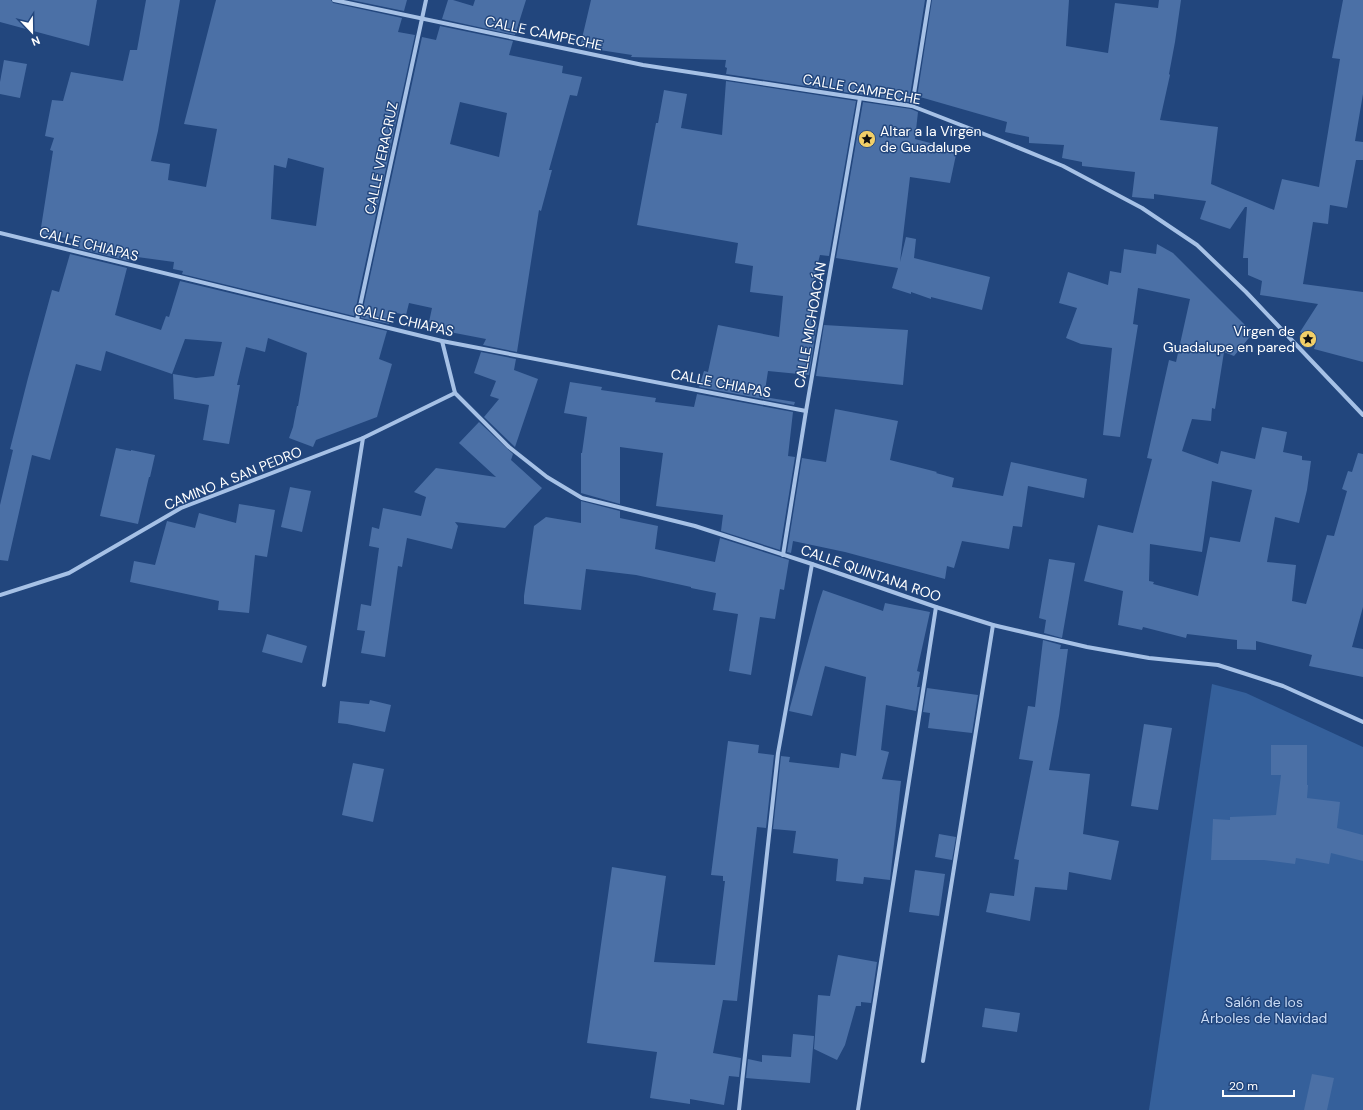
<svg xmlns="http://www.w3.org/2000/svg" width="1363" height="1110" viewBox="0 0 1363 1110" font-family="'DM Sans',sans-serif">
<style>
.green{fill:#35609b}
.building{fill:#4b70a6;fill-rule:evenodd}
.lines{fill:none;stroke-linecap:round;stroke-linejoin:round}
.street{stroke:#a6c1e6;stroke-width:4}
.labels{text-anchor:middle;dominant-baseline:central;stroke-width:3;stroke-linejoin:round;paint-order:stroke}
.street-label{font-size:14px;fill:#fff;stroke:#22467d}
.poi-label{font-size:14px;fill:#fff;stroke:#22467d;text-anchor:start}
.park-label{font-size:14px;fill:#c9dbf5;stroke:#22467d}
</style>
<rect width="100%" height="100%" fill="#22467d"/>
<polygon class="green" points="1212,684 1246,693 1363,747 1363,1110 1149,1110"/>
<g class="building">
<polygon points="0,0 97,0 89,46 0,22"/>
<path d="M 146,0 L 180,0 L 158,131 L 151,161 L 170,164 L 168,180 L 206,187 L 217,129 L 184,124 L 216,0 L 331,0 L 333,3 L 402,18 L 398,32 L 415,35 L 354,316 L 182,274 L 183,271 L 173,269 L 174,262 L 130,256 L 129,261 L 72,247 L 74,239 L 40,234 L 53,151 L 50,150 L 54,138 L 45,136 L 52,100 L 63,101 L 71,72 L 123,81 L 130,50 L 137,50 ZM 288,158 L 324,168 L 316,226 L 271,219 L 274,165 L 286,168 Z"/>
<polygon points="351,0 407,0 404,11"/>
<polygon points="448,0 453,0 473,6 475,0 526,0 515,35 442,19"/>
<polygon points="591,0 925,0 909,102 726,74 727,68 725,67 726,60 631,57 632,55 580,47"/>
<polygon points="932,0 1069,0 1066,46 1108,53 1115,3 1158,8 1159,0 1181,0 1175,42 1169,74 1170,75 1160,120 1218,127 1211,184 1274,210 1282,179 1319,187 1340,59 1332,58 1343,0 1363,0 1363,94 1355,141 1363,142 1363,160 1356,160 1347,208 1330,205 1328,224 1313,222 1303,284 1363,292 1363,362 1314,349 1316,343 1300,332 1318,304 1260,295 1262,281 1248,275 1248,258 1243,258 1247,207 1245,207 1230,229 1200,219 1206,201 1154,194 1154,199 1132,197 1135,172 1082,166 1082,162 1062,158 1064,145 1029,143 1029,137 1005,132 1007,122 920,97 919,105 916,104"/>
<path d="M 440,26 L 513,41 L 509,55 L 563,66 L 562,73 L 582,77 L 577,96 L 570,95 L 549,170 L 552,170 L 541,211 L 539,210 L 517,352 L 483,345 L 486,339 L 434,329 L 435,323 L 429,322 L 432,308 L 409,303 L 406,315 L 392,312 L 389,324 L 361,318 L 422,37 L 436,40 ZM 460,102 L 507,113 L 499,157 L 450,144 Z"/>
<polygon points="4,60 27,64 20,98 0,94 0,82"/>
<polygon points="726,81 856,101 829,256 820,255 815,274 811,324 817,324 809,375 768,371 764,397 795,402 794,405 699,387 704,371 708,372 718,325 779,337 783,296 750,292 753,266 735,263 738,243 637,225 656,123 658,123 664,90 687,94 681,128 722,135"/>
<polygon points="863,102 911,109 918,112 915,139 957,150 950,183 910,177 900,262 906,237 916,239 914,258 990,277 982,310 931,297 931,299 911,292 911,294 892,288 898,268 836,258"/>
<path d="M 1157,244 L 1173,253 L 1253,333 L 1234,356 L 1224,352 L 1215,409 L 1212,408 L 1211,421 L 1192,419 L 1182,451 L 1218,464 L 1221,451 L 1255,459 L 1262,427 L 1287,432 L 1283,452 L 1302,456 L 1302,460 L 1311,461 L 1307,490 L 1299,523 L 1275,517 L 1267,562 L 1296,565 L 1292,601 L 1306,604 L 1327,535 L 1334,536 L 1347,491 L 1342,489 L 1348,471 L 1352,472 L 1358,453 L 1363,454 L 1363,607 L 1352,647 L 1363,649 L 1363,677 L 1309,666 L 1312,655 L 1256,641 L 1256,650 L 1237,649 L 1237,640 L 1187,634 L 1186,638 L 1143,627 L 1142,630 L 1118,625 L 1123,591 L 1084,581 L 1098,525 L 1133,533 L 1152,459 L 1147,458 L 1169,360 L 1176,362 L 1190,299 L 1138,288 L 1133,324 L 1138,325 L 1120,437 L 1103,435 L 1112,348 L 1081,344 L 1066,338 L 1077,308 L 1059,303 L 1068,272 L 1108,285 L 1110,271 L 1121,273 L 1124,249 L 1156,254 ZM 1212,481 L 1252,490 L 1240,542 L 1210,537 L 1198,596 L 1153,584 L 1154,582 L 1149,581 L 1150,544 L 1202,552 Z"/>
<polygon points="70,254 127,268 115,315 161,330 166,316 169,317 180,281 387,331 379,359 392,364 377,417 316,440 313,447 289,438 293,427 297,406 298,406 307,353 268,338 265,352 246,347 237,385 240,385 229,444 203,440 209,405 174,399 173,374 196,378 214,376 222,342 185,339 172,374 106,351 101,371 76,364 50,460 32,455 8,561 0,560 0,505 13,450 10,449 28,378 52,290 59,292"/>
<polygon points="824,325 908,330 903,385 816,376"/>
<polygon points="481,352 516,359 514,370 538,379 515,447 484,417 499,399 490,396 496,381 474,373"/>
<polygon points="570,382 602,387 601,390 656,398 655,402 694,407 697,394 793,412 788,456 795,457 780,550 721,531 723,515 656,506 663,453 620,447 620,504 581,493 581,453 582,453 587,417 564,413"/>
<polygon points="835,409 898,421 890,460 937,472 936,473 954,478 952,487 1003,496 1011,462 1087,479 1084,498 1028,486 1022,527 1013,526 1009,549 962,541 954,568 947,566 945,579 845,552 793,541 791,553 787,552 802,458 826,462"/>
<polygon points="479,422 513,454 511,460 542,488 505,528 455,522 458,526 452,549 407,538 402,567 398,566 385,657 361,653 365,631 357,630 361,604 371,606 379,548 369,546 372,527 379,529 383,508 421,516 426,497 414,492 436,468 496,477 459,443"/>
<polygon points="116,448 131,451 131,450 155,455 150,477 149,477 138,524 100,516"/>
<polygon points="290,487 311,491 302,532 281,527"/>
<polygon points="581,501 620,511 620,518 658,526 655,549 715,562 720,538 789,560 784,590 780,589 775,619 760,617 751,675 729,671 738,614 713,610 716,593 691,588 691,587 636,575 586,569 581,610 524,604 524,596 534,526 546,517 581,523"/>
<polygon points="239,504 275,510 267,557 255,555 249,613 218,610 219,601 130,582 134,561 155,565 167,521 195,528 199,513 236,523"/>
<polygon points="1049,559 1075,563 1062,638 1044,633 1046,620 1039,618"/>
<polygon points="823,590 883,611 885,603 930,612 917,671 920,672 917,687 920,687 916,711 886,705 881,750 889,752 882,779 901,781 890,880 864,877 863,884 836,881 838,859 793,853 796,831 773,829 781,756 790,757 789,762 839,768 841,753 856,756 866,677 825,666 812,716 789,711 818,605"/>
<polygon points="267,634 307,646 302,663 262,652"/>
<polygon points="1043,640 1061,645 1060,649 1068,649 1059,716 1049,770 1090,774 1083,834 1119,841 1111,880 1069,872 1067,890 1035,887 1030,921 986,912 990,893 1014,896 1019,860 1014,859 1033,761 1019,759 1028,706 1035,707"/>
<polygon points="927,688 978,695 972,733 928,728 930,713 923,712"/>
<polygon points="370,700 391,705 385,732 347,724 338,723 340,701 369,704"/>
<polygon points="1144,724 1172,728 1158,810 1131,806"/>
<polygon points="728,741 759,745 758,753 774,755 766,828 757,827 737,1001 723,1000 713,1053 741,1058 739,1077 729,1076 724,1105 690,1099 690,1104 650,1098 657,1052 587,1043 612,867 666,876 654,962 715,965 725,881 723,881 723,876 711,875"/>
<polygon points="1271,745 1307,745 1307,785 1308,785 1307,798 1340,802 1337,828 1363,835 1363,861 1331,853 1329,864 1296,858 1295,864 1264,860 1211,860 1213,819 1230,820 1230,817 1276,815 1281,775 1271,775"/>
<polygon points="353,763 384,769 373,822 342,815"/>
<polygon points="939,834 956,837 952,860 935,857"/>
<polygon points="915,870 945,874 939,916 909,912"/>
<polygon points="838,955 877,962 871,1003 861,1002 861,1006 856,1006 845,1045 837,1060 814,1049 818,995 830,996"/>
<polygon points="985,1008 1020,1013 1017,1032 982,1027"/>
<polygon points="793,1034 814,1036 810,1083 746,1078 748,1059 762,1062 762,1055 791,1057"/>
<polygon points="1312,1074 1334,1078 1327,1110 1304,1110"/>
</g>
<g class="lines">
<g class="street">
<polyline points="334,0 643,65 912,106 1002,141 1063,166 1142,208 1197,245 1246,292 1363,415"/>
<polyline points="912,106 929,0"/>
<polyline points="0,233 442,341 806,411"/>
<polyline points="357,320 426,0"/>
<polyline points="442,341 455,393 509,447 547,477 582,498 695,526 812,564 936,607 993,625 1087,647 1149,658 1218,665 1283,686 1363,722"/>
<polyline points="783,555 806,411 860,98"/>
<polyline points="0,595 69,573 181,508 363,438 455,393"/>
<polyline points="324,685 363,438"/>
<polyline points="923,1061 993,625"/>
<polyline points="739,1110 778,753 812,564"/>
<polyline points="858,1110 936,607"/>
</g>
</g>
<defs>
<symbol id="sight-disc" viewBox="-11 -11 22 22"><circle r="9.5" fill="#f2cf68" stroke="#22467d"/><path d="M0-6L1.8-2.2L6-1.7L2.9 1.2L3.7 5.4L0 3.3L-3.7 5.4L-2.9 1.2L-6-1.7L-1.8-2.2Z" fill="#111"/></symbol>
</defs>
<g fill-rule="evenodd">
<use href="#sight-disc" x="857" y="129" width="20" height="20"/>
<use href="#sight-disc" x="1298" y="329" width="20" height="20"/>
</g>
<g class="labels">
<g class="street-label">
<text transform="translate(544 33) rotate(12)">CALLE CAMPECHE</text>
<text transform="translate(862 89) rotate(10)">CALLE CAMPECHE</text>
<text transform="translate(381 158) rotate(-78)">CALLE VERACRUZ</text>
<text transform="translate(89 244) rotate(14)">CALLE CHIAPAS</text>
<text transform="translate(404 320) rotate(13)">CALLE CHIAPAS</text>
<text transform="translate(810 325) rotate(-80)">CALLE MICHOACÁN</text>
<text transform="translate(721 383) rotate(11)">CALLE CHIAPAS</text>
<text transform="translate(233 478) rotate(-22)">CAMINO A SAN PEDRO</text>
<text transform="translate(871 573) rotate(19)">CALLE QUINTANA ROO</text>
</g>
<g class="poi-label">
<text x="880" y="131">Altar a la Virgen<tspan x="880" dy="16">de Guadalupe</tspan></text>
<text x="1295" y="331" text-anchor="end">Virgen de<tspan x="1295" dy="16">Guadalupe en pared</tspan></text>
</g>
<g class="park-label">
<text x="1264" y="1002">Salón de los<tspan x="1264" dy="16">Árboles de Navidad</tspan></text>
</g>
</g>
<g transform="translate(32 32) rotate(158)" stroke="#22467d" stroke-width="3" paint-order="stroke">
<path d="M0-3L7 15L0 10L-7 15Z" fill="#ffffff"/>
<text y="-6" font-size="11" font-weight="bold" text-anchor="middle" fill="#ffffff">N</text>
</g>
<path d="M1223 1090v6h71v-6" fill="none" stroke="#ffffff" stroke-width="2"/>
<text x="1229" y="1090" font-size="12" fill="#ffffff" stroke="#22467d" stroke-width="3" paint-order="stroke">20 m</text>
</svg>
